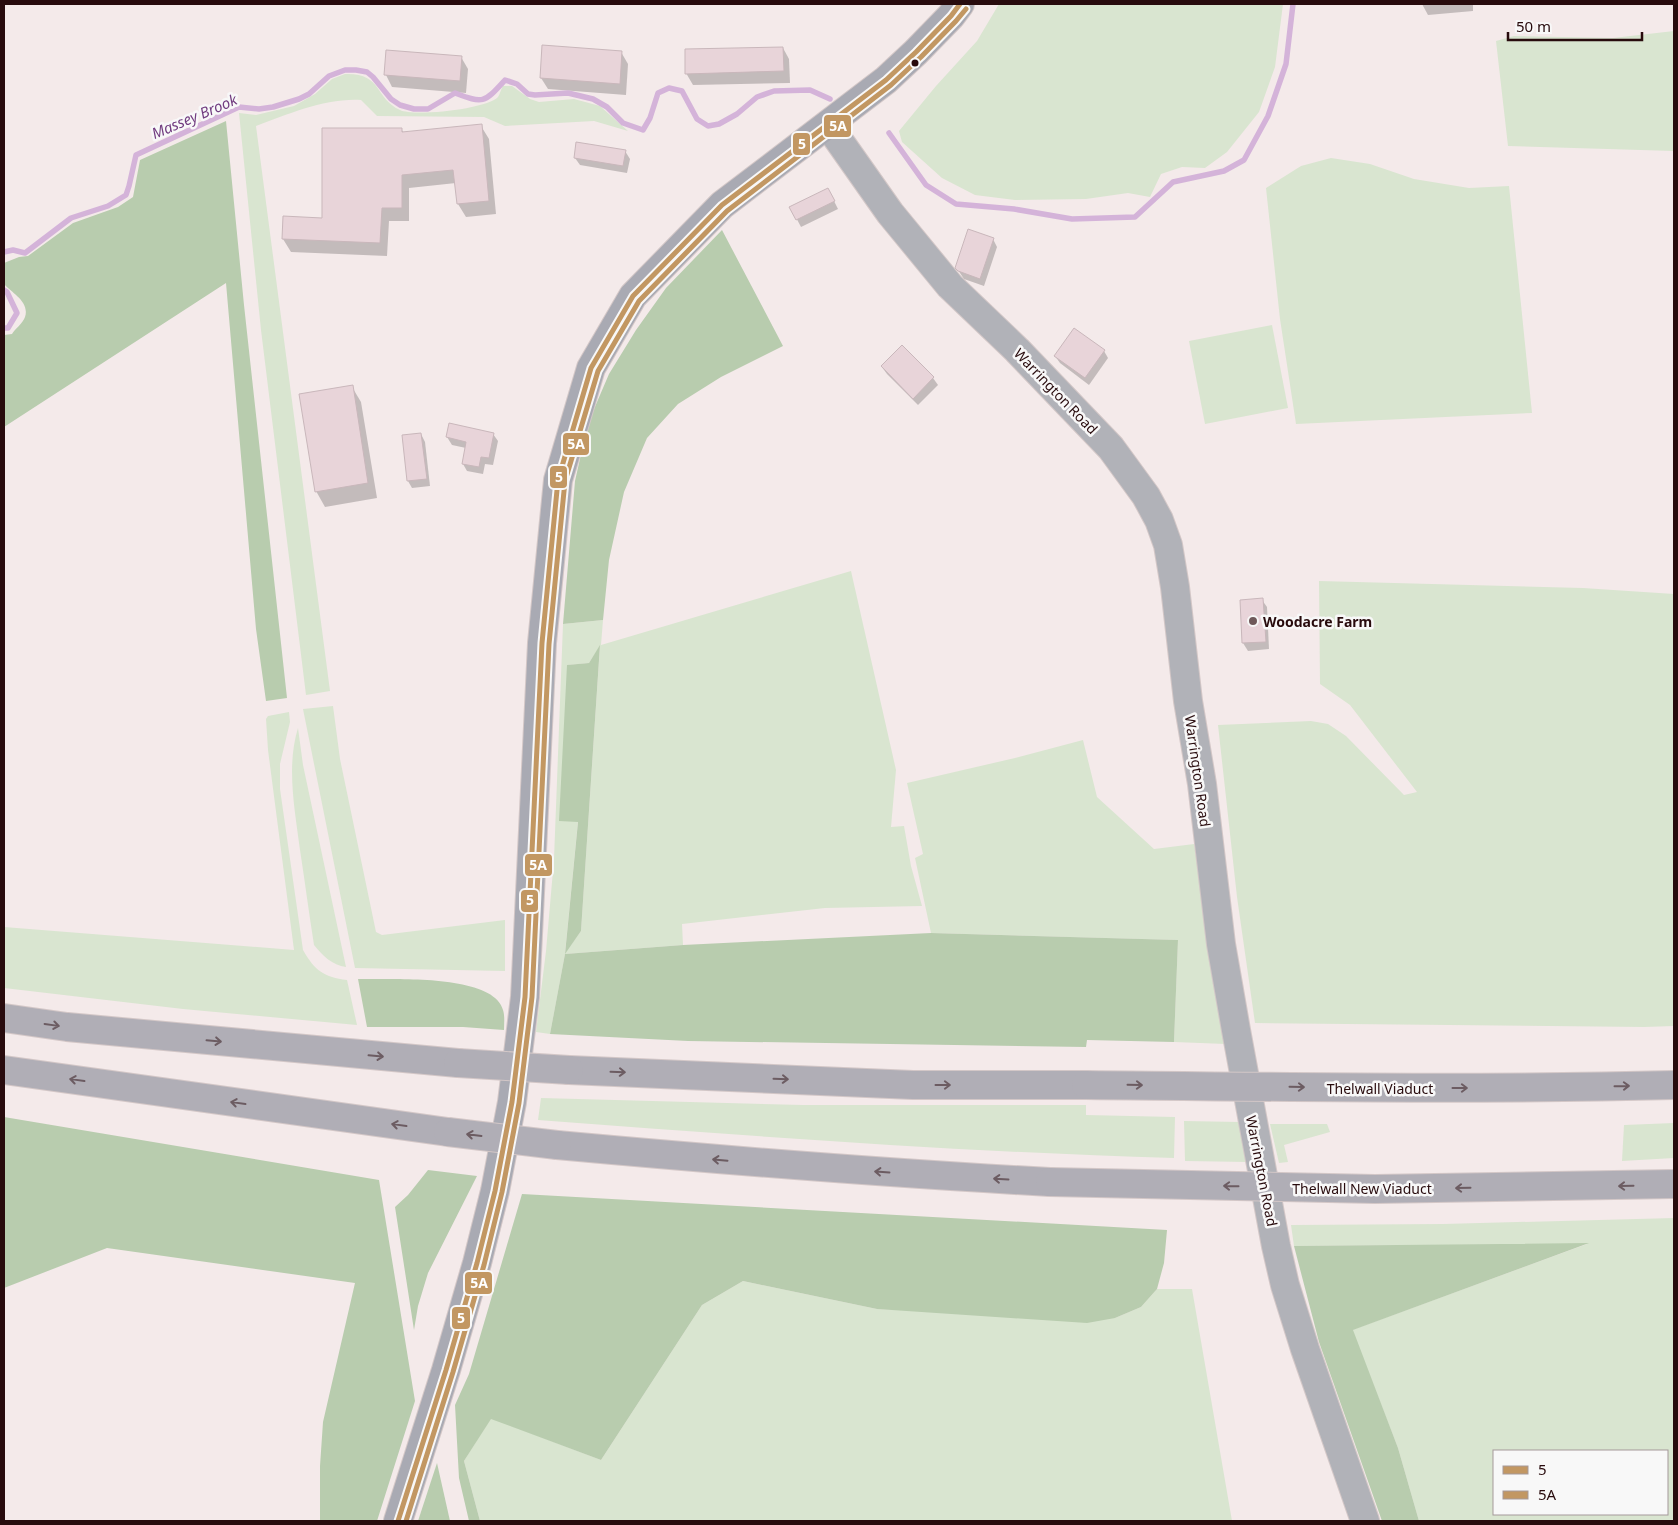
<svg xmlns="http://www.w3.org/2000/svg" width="1678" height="1525" viewBox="0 0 1678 1525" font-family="'Noto Sans',sans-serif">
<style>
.green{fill:#d9e5d0;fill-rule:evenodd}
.forest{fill:#b8ccae}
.shadow{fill:#0003}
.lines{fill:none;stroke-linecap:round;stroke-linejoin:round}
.stream{stroke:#d4b3d9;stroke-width:5.5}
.building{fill:#e8d4d9;stroke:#c9b7bb}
.secondary-casing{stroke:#d3c7c7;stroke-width:30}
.primary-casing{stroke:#d3c7c7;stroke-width:30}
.highway-casing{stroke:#d3c7c7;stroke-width:30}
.secondary{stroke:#b1b2b8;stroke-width:28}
.primary{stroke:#a9aab3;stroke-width:28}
.highway{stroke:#b0aeb6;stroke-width:28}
.highway-bridge-casing{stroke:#d3c7c7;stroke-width:30;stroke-linecap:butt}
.highway-bridge{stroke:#b0aeb6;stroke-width:28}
.bus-1-casing{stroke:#f8f8f8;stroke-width:9}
.bus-2-casing{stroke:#f8f8f8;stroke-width:9}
.bus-1{stroke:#c29762;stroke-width:5}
.bus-2{stroke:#c29762;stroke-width:5}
.oneway{stroke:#6c5c62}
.bus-dot{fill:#280b0d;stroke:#f8f8f8;stroke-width:2}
.poi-dot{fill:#6f595a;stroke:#f8f8f8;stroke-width:2}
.labels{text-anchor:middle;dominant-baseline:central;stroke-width:5;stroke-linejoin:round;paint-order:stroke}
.street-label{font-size:14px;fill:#280b0d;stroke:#f8f8f8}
.poi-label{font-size:14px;font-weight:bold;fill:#280b0d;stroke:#f8f8f8;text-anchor:start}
.water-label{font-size:15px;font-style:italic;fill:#723d80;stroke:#f8f8f8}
.line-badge{stroke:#f8f8f8;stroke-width:2}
.badge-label{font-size:14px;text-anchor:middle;font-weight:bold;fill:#fff}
</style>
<rect width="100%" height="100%" fill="#f4eaea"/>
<g class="green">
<polygon points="999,4 1283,4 1275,67 1259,112 1227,152 1205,168 1182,167 1161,174 1150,197 1128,193 1086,199 1015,200 975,195 942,178 902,142 899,131 936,86 977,41"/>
<polygon points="1674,31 1674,151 1508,146 1496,41 1514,36 1613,38"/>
<path d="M 345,74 C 383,73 374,98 400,110 C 414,117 487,109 498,97 C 500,94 501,89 503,86 L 512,86 L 530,99 L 539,102 L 574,99 L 600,106 L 628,131 L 594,121 L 505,126 L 484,117 L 377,116 L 361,100 C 325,98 289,114 256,126 L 330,691 L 306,695 L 261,330 L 239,113 L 256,115 L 294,106 L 315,94 L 332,79 Z"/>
<polygon points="1331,158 1370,164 1414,179 1469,188 1509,186 1532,413 1296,424 1280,319 1266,188 1301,166"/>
<polygon points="1272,325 1288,408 1205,424 1189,341"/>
<path d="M 851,571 L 896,770 L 891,827 L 904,826 L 911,866 L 922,906 L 825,908 L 682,924 L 683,945 L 565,954 L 550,1034 L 536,1032 L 546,951 L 554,859 L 563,624 L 603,620 L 601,645 ZM 600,646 L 581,931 L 565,953 L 578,821 L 560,821 L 568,665 L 589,663 Z"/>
<polygon points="1319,581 1583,588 1674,594 1674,1026 1644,1027 1255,1023 1237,897 1218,725 1311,721 1328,724 1346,736 1404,795 1417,792 1350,705 1320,684"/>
<polygon points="333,706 340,759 376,932 382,935 505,920 505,971 355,968 303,709"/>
<path d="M 289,712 L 290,722 L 280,764 L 280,789 L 303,950 C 315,971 324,977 347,980 L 357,1025 L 183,1009 L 4,988 L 4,927 L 294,950 L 268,750 L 266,719 L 268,716 Z"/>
<path d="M 298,728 L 303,765 L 346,967 C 332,965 323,956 314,945 C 309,914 305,882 300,850 C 295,810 286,767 298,728 Z"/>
<polygon points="1083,740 1097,797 1154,849 1194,844 1226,1044 1174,1042 1178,940 931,933 915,858 923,854 907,783 1015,758"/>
<path d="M 541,1098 L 803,1105 L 1086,1105 L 1086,1115 L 1175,1117 L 1174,1158 C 961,1152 750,1136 538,1120 Z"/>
<polygon points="1184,1121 1240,1122 1248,1162 1185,1161"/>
<polygon points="1674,1123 1674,1158 1622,1161 1624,1125"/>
<polygon points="1270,1124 1327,1124 1330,1132 1284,1145 1288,1162 1279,1163"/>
<path d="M 1674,1218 L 1674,1521 L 1419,1521 L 1398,1448 L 1352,1330 L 1587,1244 L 1294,1246 L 1291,1225 L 1443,1224 ZM 1494,1451 L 1667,1451 L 1667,1514 L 1494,1514 Z"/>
<polygon points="743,1281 877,1309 1115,1318 1141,1307 1157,1289 1192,1289 1232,1521 480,1521 464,1461 491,1418 601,1460 702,1305"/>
</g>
<g class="forest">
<path d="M 226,121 L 244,305 L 287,698 L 266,701 L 256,629 L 226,283 L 4,427 L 4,335 L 12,334 C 15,329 23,323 25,317 C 30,302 12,293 4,284 L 4,263 L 19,257 L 28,256 L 73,223 L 118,207 L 133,197 L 140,160 Z"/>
<polygon points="722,230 783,346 721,377 678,404 647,438 624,492 609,560 603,620 563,624 575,481 588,423 609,374 636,330 666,288"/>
<polygon points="600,645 581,931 565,954 683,945 931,933 1178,940 1174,1042 1087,1040 1086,1047 688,1041 550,1034 565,954 578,822 559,821 567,665 589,663"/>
<path d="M 358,979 C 389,980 493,973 503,1010 C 505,1016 504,1024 504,1030 L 463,1027 L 367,1027 Z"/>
<polygon points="4,1117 379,1180 415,1401 377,1521 320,1521 320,1466 323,1422 355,1283 107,1248 4,1288"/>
<polygon points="428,1170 477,1176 428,1273 418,1306 414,1330 395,1207 408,1195"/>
<polygon points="522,1194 1167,1230 1164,1263 1157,1289 1141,1307 1115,1318 1087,1323 877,1309 743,1281 702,1305 601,1460 491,1419 464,1461 480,1521 469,1521 459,1478 455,1405 469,1374"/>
<polygon points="1589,1243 1353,1330 1398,1448 1419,1521 1382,1521 1319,1342 1294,1246"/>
<polygon points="437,1463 450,1521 418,1521"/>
</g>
<g class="shadow">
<polygon points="1422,4 1473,4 1473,11 1428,15"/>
<polygon points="783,48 789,59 790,83 693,85 686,73"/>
<polygon points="388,51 461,57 468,69 466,93 392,87 386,75"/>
<polygon points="621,52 628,64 626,95 548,89 541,78"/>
<polygon points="481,126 489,139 496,214 466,217 458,204 456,183 409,188 409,221 389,221 387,256 291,252 283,239 323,219 401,129 404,133"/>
<polygon points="625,151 630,159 627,173 580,165 575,158"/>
<polygon points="832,197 838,209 801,227 791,208"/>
<polygon points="993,239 997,247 984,286 964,279 956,267"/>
<polygon points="902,347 933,378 938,385 918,405 887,374 882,367"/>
<polygon points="1104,351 1108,358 1089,385 1060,363 1055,356"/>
<polygon points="352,387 361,402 377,498 325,507 316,491"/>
<polygon points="421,434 425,442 430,486 412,488 408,481"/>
<polygon points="493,434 498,441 493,465 485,464 483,474 467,471 463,464 466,448 452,445 447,437"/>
<polygon points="1262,600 1267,607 1269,649 1248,651 1243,643 1241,601"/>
</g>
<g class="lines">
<g class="stream">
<polyline points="889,133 926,185 956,204 1014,209 1072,219 1135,217 1173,182 1224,171 1244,160 1268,116 1286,64 1293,4"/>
<path d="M 4,252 L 13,250 L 25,253 L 71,218 L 108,206 L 126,195 L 129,186 L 136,155 L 239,107 L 259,109 L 273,107 L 299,99 L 309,94 L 329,76 L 345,70 L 356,70 L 367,72 L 373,77 L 391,99 L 400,105 L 414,109 L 428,109 L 455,93 C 484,104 484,103 505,80 L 517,84 L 528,94 L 535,95 L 568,93 L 593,99 L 607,107 L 623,123 L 643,130 L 650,118 L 658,93 L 669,88 L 682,91 L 697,119 L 708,126 L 719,124 L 737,114 L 757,97 L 774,91 L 810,90 L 830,99"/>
<polyline points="4,290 7,292 17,313 8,328 4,328"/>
</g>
</g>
<g class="building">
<polygon points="542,45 622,51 620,84 540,78"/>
<polygon points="783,47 784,71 685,74 685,49"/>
<polygon points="386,50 462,56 460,81 384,75"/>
<polygon points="482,124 489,201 457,204 453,170 402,175 402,208 382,208 380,243 282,239 283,216 322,218 322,128 402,128 402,132"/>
<polygon points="576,142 626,150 623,166 574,158"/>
<polygon points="828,188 835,201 796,220 789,207"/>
<polygon points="968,229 994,238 980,279 958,271 955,268"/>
<polygon points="1074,328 1105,350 1085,378 1054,356"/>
<polygon points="902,345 934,377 913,399 881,366"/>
<polygon points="353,385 368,483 315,492 299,394"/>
<polygon points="449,423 494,433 489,458 481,457 479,467 462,464 466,442 446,437"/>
<polygon points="421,433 427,479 407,481 402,435"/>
<polygon points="1263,598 1266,642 1242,643 1240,600"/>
</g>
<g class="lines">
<defs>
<polyline id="secondary" points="828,125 890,213 950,286 1017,350 1111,448 1146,496 1159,520 1168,545 1175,587 1188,701 1202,784 1221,944 1236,1030 1276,1246 1285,1285 1305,1349 1365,1521"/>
<polyline id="primary" points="398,1521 446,1370 477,1263 495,1191 512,1102 525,997 542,643 558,480 591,368 633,296 722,205 886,80 916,52 951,16 960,4"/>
<g id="highway">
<polyline points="4,1018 67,1027 458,1063"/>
<polyline points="4,1070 448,1132"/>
<polyline points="569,1070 913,1085 1086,1085"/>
<path d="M 557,1145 C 721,1160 885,1173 1050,1182"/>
</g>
</defs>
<use href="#secondary" class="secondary-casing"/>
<use href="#primary" class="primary-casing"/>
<use href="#highway" class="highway-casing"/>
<use href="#secondary" class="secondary"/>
<use href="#primary" class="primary"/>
<use href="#highway" class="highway"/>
<defs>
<g id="highway-bridge">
<polyline points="458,1063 569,1070"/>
<path d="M 1086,1085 C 1282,1087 1478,1090 1674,1085"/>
<polyline points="448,1132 557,1145"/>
<polyline points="1050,1182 1375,1189 1674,1184"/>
</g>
</defs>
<use href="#highway-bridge" class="highway-bridge-casing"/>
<use href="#highway-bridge" class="highway-bridge"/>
<defs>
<polyline id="bus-1" points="398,1521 446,1370 477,1263 495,1191 512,1102 525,997 542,643 558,480 591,368 633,296 722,205 886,80 916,52 951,16 960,4"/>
<polyline id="bus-2" points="406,1521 453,1372 484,1265 502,1192 519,1103 532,997 549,644 565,481 598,371 639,301 727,211 891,85 921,57 956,21 966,9"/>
</defs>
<use href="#bus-1" class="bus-1-casing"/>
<use href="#bus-2" class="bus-2-casing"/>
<use href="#bus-1" class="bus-1"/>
<use href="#bus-2" class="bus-2"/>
</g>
<defs><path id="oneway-shaft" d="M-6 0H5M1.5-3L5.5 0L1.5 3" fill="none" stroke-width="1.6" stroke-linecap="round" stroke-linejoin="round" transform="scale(1.25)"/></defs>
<g class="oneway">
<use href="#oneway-shaft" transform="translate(52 1025) rotate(8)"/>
<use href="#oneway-shaft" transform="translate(214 1041) rotate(5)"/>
<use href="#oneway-shaft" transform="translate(376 1056) rotate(5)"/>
<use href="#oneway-shaft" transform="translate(618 1072) rotate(2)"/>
<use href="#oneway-shaft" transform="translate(781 1079) rotate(2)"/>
<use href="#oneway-shaft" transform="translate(77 1080) rotate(-172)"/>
<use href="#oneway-shaft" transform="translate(943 1085)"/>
<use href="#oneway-shaft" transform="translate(1135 1085) rotate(1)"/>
<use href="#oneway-shaft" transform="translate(1622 1086) rotate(-1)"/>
<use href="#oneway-shaft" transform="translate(1297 1087) rotate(1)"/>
<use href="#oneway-shaft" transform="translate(1460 1088)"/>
<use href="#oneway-shaft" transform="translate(238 1103) rotate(-172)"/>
<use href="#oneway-shaft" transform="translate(399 1125) rotate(-172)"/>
<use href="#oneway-shaft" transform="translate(474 1135) rotate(-173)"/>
<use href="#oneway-shaft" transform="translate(720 1160) rotate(-175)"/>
<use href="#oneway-shaft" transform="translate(882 1172) rotate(-176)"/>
<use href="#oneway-shaft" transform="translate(1001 1179) rotate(-177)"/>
<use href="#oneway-shaft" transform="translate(1231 1186) rotate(-179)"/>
<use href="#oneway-shaft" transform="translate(1626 1186) rotate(179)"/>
<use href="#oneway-shaft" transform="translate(1463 1188) rotate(179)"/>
</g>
<circle class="bus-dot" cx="915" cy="63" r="4.5"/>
<circle class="poi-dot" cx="1253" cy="621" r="5"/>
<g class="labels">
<g class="street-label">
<text transform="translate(1056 391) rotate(46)">Warrington Road</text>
<text transform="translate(1198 771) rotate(82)">Warrington Road</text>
<text x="1380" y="1088">Thelwall Viaduct</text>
<text transform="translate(1262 1171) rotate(79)">Warrington Road</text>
<text x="1362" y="1188">Thelwall New Viaduct</text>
</g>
<g class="poi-label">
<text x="1263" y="621">Woodacre Farm</text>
</g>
<g class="water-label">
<text transform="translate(194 116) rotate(-23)">Massey Brook</text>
</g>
</g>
<g class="line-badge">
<rect x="823" y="114" width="29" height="24" rx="5" fill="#c29762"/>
<rect x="792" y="132" width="19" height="24" rx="5" fill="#c29762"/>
<rect x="562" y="432" width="28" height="24" rx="5" fill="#c29762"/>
<rect x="549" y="465" width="19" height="24" rx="5" fill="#c29762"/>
<rect x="524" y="853" width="29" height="24" rx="5" fill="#c29762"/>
<rect x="520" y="889" width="19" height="24" rx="5" fill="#c29762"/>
<rect x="464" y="1271" width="29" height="24" rx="5" fill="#c29762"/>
<rect x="451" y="1306" width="20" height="24" rx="5" fill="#c29762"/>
</g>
<g class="badge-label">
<text x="838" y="131">5A</text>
<text x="802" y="149">5</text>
<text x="576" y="449">5A</text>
<text x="559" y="482">5</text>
<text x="538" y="870">5A</text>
<text x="530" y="905">5</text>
<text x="479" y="1288">5A</text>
<text x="461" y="1323">5</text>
</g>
<rect width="1678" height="1525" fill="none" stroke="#280b0d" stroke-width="10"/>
<rect x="1493" y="1450" width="175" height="65" fill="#f8f8f8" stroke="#a5999a"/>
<rect x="1503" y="1466" width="25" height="8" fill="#c29762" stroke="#a5999a"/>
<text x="1538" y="1475" font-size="15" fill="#280b0d">5</text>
<rect x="1503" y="1491" width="25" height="8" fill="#c29762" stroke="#a5999a"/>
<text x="1538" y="1500" font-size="15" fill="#280b0d">5A</text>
<path d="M1508 32v8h134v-8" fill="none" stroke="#280b0d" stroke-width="2.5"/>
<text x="1516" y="32" font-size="15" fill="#280b0d" stroke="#f8f8f8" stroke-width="4" paint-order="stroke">50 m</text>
</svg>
